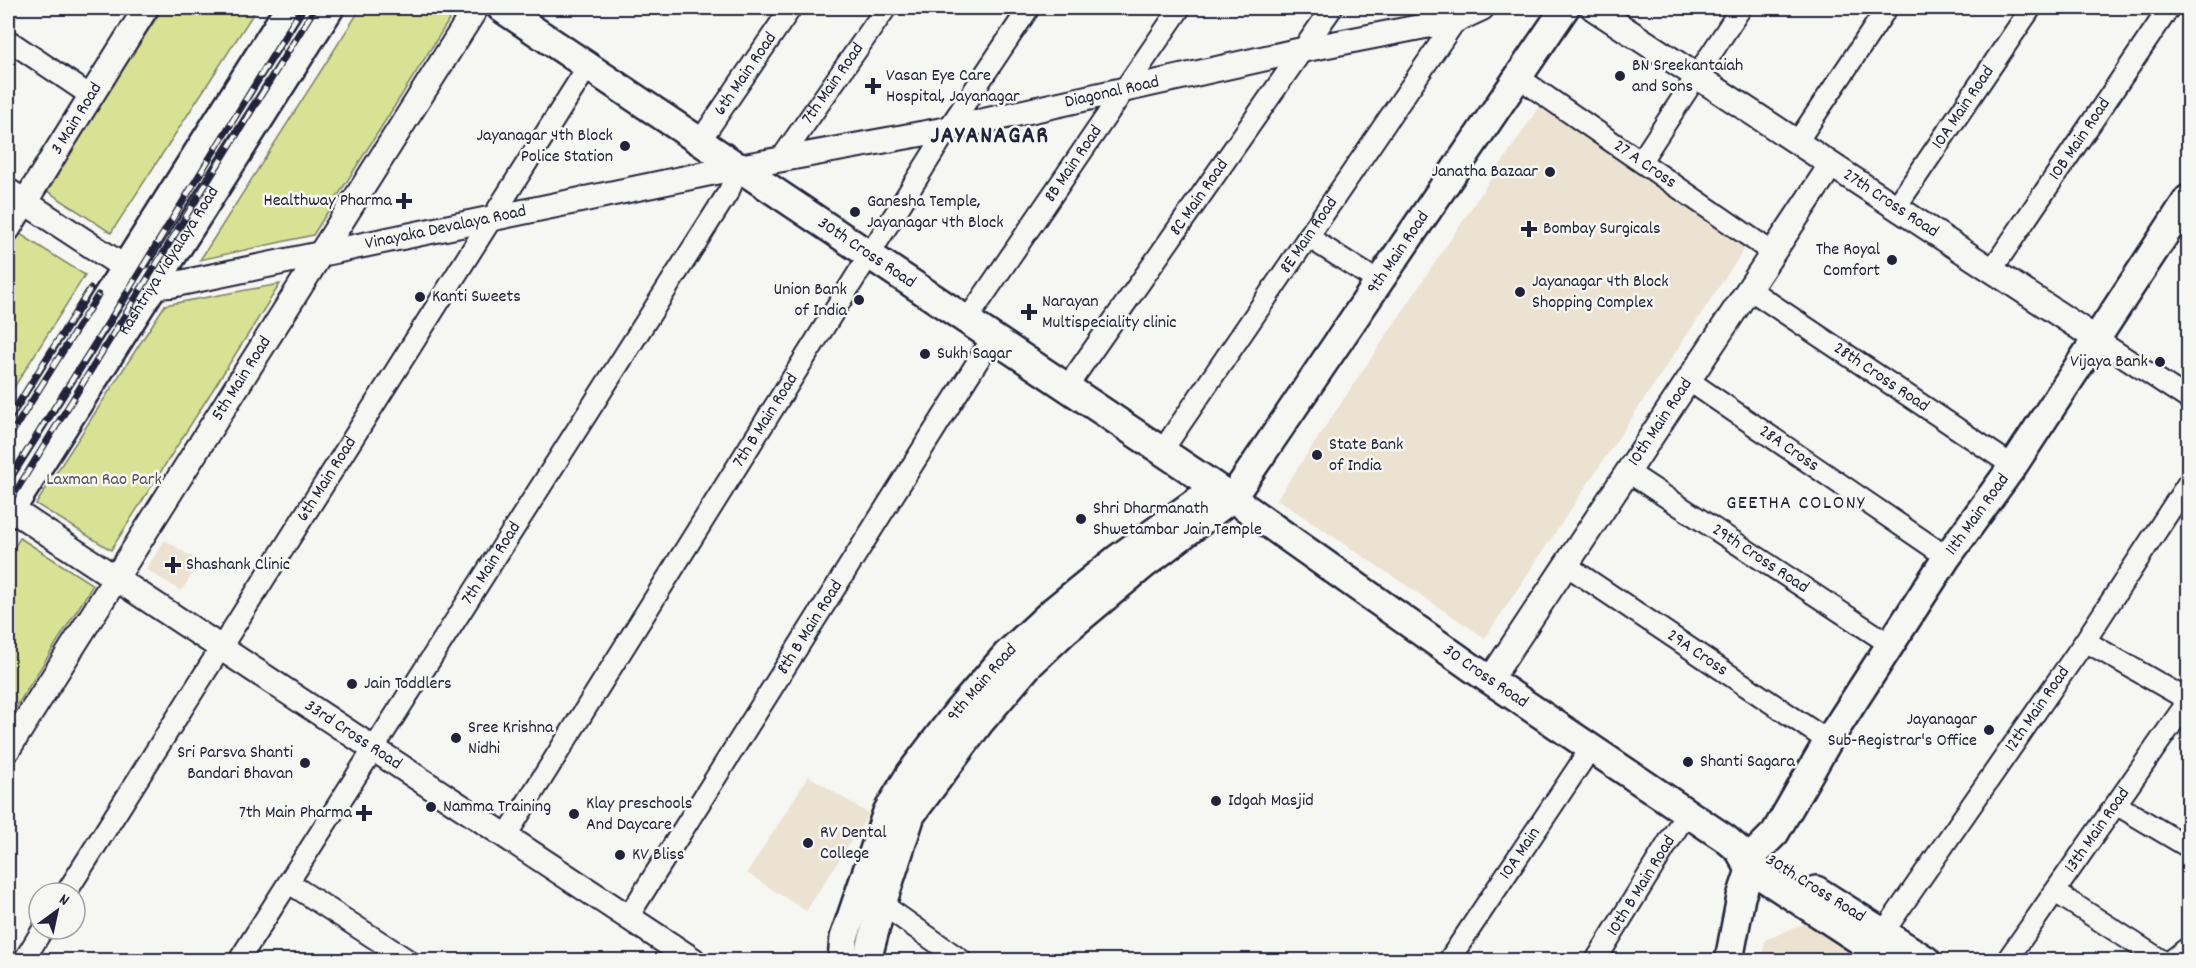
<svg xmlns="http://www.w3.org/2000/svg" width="2196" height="968" viewBox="0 0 2196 968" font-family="Dekko,sans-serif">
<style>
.built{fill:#ece2d2}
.green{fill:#d7e295;stroke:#7c8268;stroke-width:1.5}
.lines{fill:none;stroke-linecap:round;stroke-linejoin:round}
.minor-casing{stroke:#22223b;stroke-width:24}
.tertiary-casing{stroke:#22223b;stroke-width:28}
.secondary-casing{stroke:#22223b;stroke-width:32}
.minor{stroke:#f6f6f2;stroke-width:20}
.tertiary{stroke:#f6f6f2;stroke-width:24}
.secondary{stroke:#f6f6f2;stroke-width:27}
.rail-casing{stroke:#22223b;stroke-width:7}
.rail{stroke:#f6f6f2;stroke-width:4.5;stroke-dasharray:14;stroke-linecap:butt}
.poi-dot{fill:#22223b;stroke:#f6f6f2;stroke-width:2}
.labels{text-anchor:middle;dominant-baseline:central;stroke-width:5;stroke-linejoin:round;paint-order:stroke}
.poi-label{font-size:18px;fill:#22223b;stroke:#f6f6f2;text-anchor:start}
.street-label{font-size:18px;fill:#22223b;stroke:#f6f6f2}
.park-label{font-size:18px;fill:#4f5252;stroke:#f6f6f2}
.neighbourhood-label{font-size:20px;letter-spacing:1.5px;fill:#22223b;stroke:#f6f6f2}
.district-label{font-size:24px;font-weight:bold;letter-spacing:1.5px;fill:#22223b;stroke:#f6f6f2}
</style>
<rect width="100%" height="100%" fill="#f6f6f2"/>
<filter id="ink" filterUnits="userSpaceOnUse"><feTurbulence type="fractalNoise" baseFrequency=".0167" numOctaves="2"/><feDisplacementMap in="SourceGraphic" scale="12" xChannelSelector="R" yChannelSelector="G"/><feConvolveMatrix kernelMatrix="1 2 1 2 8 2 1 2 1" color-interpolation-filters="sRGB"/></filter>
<g filter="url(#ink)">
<g class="built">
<polygon points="1539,107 1747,245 1485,638 1277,499"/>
<polygon points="165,540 200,562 181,591 146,569"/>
<polygon points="809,776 869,814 806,911 747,873"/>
<polygon points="1806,923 1862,960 1762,960 1765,940"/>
</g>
<g class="green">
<polygon points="163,8 257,8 111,233 44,189"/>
<polygon points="361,8 436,8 451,17 313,235 200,260"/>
<polygon points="20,234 85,275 8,397 8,255"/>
<polygon points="280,284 111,550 36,504 165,305"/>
<polygon points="20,538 93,585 8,720 8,557"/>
</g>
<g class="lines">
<defs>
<g id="minor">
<polyline points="8,40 91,96"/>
<path id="s1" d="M 1518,77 L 1773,253"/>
<path id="s2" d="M 700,141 L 791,8"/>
<polyline points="1797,142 1887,8"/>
<path id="s3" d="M 780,160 L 886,8"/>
<polyline points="1641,161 1741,8"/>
<path id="s4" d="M 1896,207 L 2031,8"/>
<polyline points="1308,237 1379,282"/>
<path id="s5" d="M 1991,271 L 2169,8"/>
<path id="s6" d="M 1749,289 L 2013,466"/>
<path id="s7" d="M 967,320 L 1180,8"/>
<polyline points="2095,338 2188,399"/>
<path id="s8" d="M 1688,380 L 1947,557"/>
<path id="s9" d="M 1067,387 L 1332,8"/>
<path id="s10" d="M 1162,451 L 1456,20"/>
<path id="s11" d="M 1628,472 L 1891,645"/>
<path id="s12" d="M 1566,565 L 1828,741"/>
<polyline points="2085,641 2188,700"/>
<polyline points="2117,805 2188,847"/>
<path id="s13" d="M 506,836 L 948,129 L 1029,8"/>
<polyline points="289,883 408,960"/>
<polyline points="2055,892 2161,960"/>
<path id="s14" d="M 66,893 L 588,66"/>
<polyline points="882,904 961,960"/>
<path id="s15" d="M 628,917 L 993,337"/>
<path id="s16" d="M 1883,933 L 2085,641 L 2188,483"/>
<polyline points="24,960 43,929"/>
<path id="s17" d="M 239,960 L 729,191 L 739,167"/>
<path id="s18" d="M 1449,960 L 1591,748"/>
<path id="s19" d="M 1596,960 L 1687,812"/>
<path id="s20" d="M 2007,960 L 2188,701"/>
</g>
<g id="tertiary">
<path id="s21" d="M 1593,8 L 2095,338"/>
<path id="s22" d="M 8,191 L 153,286 L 171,285 L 739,167 L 948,129 L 1302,50 L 1456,20 L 1482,8"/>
<path id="s23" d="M 8,229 L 146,8"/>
<path id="s24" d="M 11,509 L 693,960"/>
<path id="s25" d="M 1490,680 L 1831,165"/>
<path id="s26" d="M 8,749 L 476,8"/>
<polyline points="2175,960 2188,950"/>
</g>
<g id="secondary">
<path id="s27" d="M 501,8 L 1232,498 L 1475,670 L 1726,839 L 1739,850 L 1749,868 L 1890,960"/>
<polyline points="8,453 289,8"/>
<path id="s28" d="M 8,514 L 330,8"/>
<polyline points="1816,890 1926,960"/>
<path id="s29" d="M 842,960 L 844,938 L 887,812 L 910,774 L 958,711 L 1007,654 L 1053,611 L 1117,559 L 1197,501 L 1225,499"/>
<path id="s30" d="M 867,960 L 882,904 L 911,815 L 981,721 L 1027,667 L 1065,631 L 1145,564 L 1232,498 L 1565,8"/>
<path id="s31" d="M 1729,960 L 1741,897 L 1756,852 L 1775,833 L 1828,741 L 1947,557 L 2013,466 L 2188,199"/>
</g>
</defs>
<use href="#minor" class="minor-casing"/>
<use href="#tertiary" class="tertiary-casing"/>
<use href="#secondary" class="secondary-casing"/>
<use href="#minor" class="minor"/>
<use href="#tertiary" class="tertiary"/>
<use href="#secondary" class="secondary"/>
<defs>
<g id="rail">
<polyline points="8,420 90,289"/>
<polyline points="8,439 98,295"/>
<polyline points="8,481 118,307 302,8"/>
<polyline points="8,504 315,8"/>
</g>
</defs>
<use href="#rail" class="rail-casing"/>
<use href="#rail" class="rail"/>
</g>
</g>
<g class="poi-dot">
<circle cx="1620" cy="76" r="6"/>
<path d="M870 77h6v6h6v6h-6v6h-6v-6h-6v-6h6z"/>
<circle cx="625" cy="146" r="6"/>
<circle cx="1550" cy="172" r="6"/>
<path d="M401 192h6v6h6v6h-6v6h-6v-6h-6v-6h6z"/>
<circle cx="855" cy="212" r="6"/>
<path d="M1526 220h6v6h6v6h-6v6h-6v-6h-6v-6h6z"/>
<circle cx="1892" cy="260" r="6"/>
<circle cx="1520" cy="292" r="6"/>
<circle cx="420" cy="297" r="6"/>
<circle cx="859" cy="300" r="6"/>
<path d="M1026 303h6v6h6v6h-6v6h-6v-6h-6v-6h6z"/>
<circle cx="925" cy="354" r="6"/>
<circle cx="2160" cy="362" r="6"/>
<circle cx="1317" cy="455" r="6"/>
<circle cx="1081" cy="519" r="6"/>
<path d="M170 556h6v6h6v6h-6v6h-6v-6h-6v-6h6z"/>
<circle cx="352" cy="684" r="6"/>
<circle cx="1989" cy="730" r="6"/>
<circle cx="456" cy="738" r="6"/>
<circle cx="1688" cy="762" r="6"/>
<circle cx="305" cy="763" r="6"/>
<circle cx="1216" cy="801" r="6"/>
<circle cx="431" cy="807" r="6"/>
<path d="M361 804h6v6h6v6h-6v6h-6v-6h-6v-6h6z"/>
<circle cx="574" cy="814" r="6"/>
<circle cx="808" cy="843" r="6"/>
<circle cx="620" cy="855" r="6"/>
</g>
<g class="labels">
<g class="poi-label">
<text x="1632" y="66">BN Sreekantaiah<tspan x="1632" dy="21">and Sons</tspan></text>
<text x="886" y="76">Vasan Eye Care<tspan x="886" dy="21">Hospital, Jayanagar</tspan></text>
<text x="613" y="136" text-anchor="end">Jayanagar 4th Block<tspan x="613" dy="21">Police Station</tspan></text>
<text x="1538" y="172" text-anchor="end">Janatha Bazaar</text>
<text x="392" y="201" text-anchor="end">Healthway Pharma</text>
<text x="867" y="202">Ganesha Temple,<tspan x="867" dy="21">Jayanagar 4th Block</tspan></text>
<text x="1543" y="229">Bombay Surgicals</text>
<text x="1880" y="250" text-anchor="end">The Royal<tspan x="1880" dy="21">Comfort</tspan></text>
<text x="1532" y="282">Jayanagar 4th Block<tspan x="1532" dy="21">Shopping Complex</tspan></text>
<text x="847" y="290" text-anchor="end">Union Bank<tspan x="847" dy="21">of India</tspan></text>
<text x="432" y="297">Kanti Sweets</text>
<text x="1042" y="302">Narayan<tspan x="1042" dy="21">Multispeciality clinic</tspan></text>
<text x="937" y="354">Sukh Sagar</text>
<text x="2148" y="362" text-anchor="end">Vijaya Bank</text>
<text x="1329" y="445">State Bank<tspan x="1329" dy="21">of India</tspan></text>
<text x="1093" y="509">Shri Dharmanath<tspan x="1093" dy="21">Shwetambar Jain Temple</tspan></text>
<text x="186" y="565">Shashank Clinic</text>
<text x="364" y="684">Jain Toddlers</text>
<text x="1977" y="720" text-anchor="end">Jayanagar<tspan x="1977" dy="21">Sub-Registrar's Office</tspan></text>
<text x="468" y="728">Sree Krishna<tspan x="468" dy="21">Nidhi</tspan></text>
<text x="293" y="753" text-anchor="end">Sri Parsva Shanti<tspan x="293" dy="21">Bandari Bhavan</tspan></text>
<text x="1700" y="762">Shanti Sagara</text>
<text x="1228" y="801">Idgah Masjid</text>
<text x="586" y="804">Klay preschools<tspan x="586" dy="21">And Daycare</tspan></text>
<text x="443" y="807">Namma Training</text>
<text x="352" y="813" text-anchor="end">7th Main Pharma</text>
<text x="820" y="833">RV Dental<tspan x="820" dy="21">College</tspan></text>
<text x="632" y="855">KV Bliss</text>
</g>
<g class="street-label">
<text stroke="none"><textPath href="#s2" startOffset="81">6th Main Road</textPath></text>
<text stroke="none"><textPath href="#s3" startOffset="93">7th Main Road</textPath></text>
<text stroke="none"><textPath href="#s22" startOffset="1152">Diagonal Road</textPath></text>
<text stroke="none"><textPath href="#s4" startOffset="120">10A Main Road</textPath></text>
<text stroke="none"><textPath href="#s23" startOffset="130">3 Main Road</textPath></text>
<text stroke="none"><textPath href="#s5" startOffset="159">10B Main Road</textPath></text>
<text stroke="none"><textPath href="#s7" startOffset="189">8B Main Road</textPath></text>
<text stroke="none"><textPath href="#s1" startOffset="154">27 A Cross</textPath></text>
<text stroke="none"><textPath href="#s9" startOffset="231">8C Main Road</textPath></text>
<text stroke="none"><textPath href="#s21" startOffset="356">27th Cross Road</textPath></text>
<text stroke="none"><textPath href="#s22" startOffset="472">Vinayaka Devalaya Road</textPath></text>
<text stroke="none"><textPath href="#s10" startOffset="261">8E Main Road</textPath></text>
<text stroke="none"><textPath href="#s27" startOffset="440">30th Cross Road</textPath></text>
<text stroke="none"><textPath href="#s30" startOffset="902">9th Main Road</textPath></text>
<text stroke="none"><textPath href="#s28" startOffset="300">Rashtriya Vidyalaya Road</textPath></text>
<text stroke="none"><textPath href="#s6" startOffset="159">28th Cross Road</textPath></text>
<text stroke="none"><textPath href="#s26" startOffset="438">5th Main Road</textPath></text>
<text stroke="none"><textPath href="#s13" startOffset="490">7th B Main Road</textPath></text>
<text stroke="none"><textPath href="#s25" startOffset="309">10th Main Road</textPath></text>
<text stroke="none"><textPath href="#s8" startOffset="122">28A Cross</textPath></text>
<text stroke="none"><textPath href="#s14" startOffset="489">6th Main Road</textPath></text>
<text stroke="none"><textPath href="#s31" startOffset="516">11th Main Road</textPath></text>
<text stroke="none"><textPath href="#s11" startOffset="158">29th Cross Road</textPath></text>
<text stroke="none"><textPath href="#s17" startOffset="470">7th Main Road</textPath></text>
<text stroke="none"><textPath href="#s15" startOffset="342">8th B Main Road</textPath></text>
<text stroke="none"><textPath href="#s12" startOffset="158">29A Cross</textPath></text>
<text stroke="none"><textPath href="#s27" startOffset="1190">30 Cross Road</textPath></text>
<text stroke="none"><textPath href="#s29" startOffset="316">9th Main Road</textPath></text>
<text stroke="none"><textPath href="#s16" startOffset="272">12th Main Road</textPath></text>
<text stroke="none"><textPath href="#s24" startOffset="410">33rd Cross Road</textPath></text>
<text stroke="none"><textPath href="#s20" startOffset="158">13th Main Road</textPath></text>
<text stroke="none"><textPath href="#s18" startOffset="128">10A Main</textPath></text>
<text stroke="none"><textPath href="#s19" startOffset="87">10th B Main Road</textPath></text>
<text transform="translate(1815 889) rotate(32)">30th Cross Road</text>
</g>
<g class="park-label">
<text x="104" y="480">Laxman Rao Park</text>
</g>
<g class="neighbourhood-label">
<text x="1796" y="504">GEETHA COLONY</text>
</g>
<g class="district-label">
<text x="990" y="137">JAYANAGAR</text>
</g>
</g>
<rect width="2196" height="968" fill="none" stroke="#f6f6f2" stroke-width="30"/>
<rect x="15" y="15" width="2166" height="938" fill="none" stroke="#22223b" stroke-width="2" filter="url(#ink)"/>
<g transform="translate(57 911) rotate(33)"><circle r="28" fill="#f6f6f2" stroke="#a1a1a9" stroke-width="1.5"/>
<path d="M0-4.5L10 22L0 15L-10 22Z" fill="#22223b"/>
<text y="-9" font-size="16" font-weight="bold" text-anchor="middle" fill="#22223b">N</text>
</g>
</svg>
